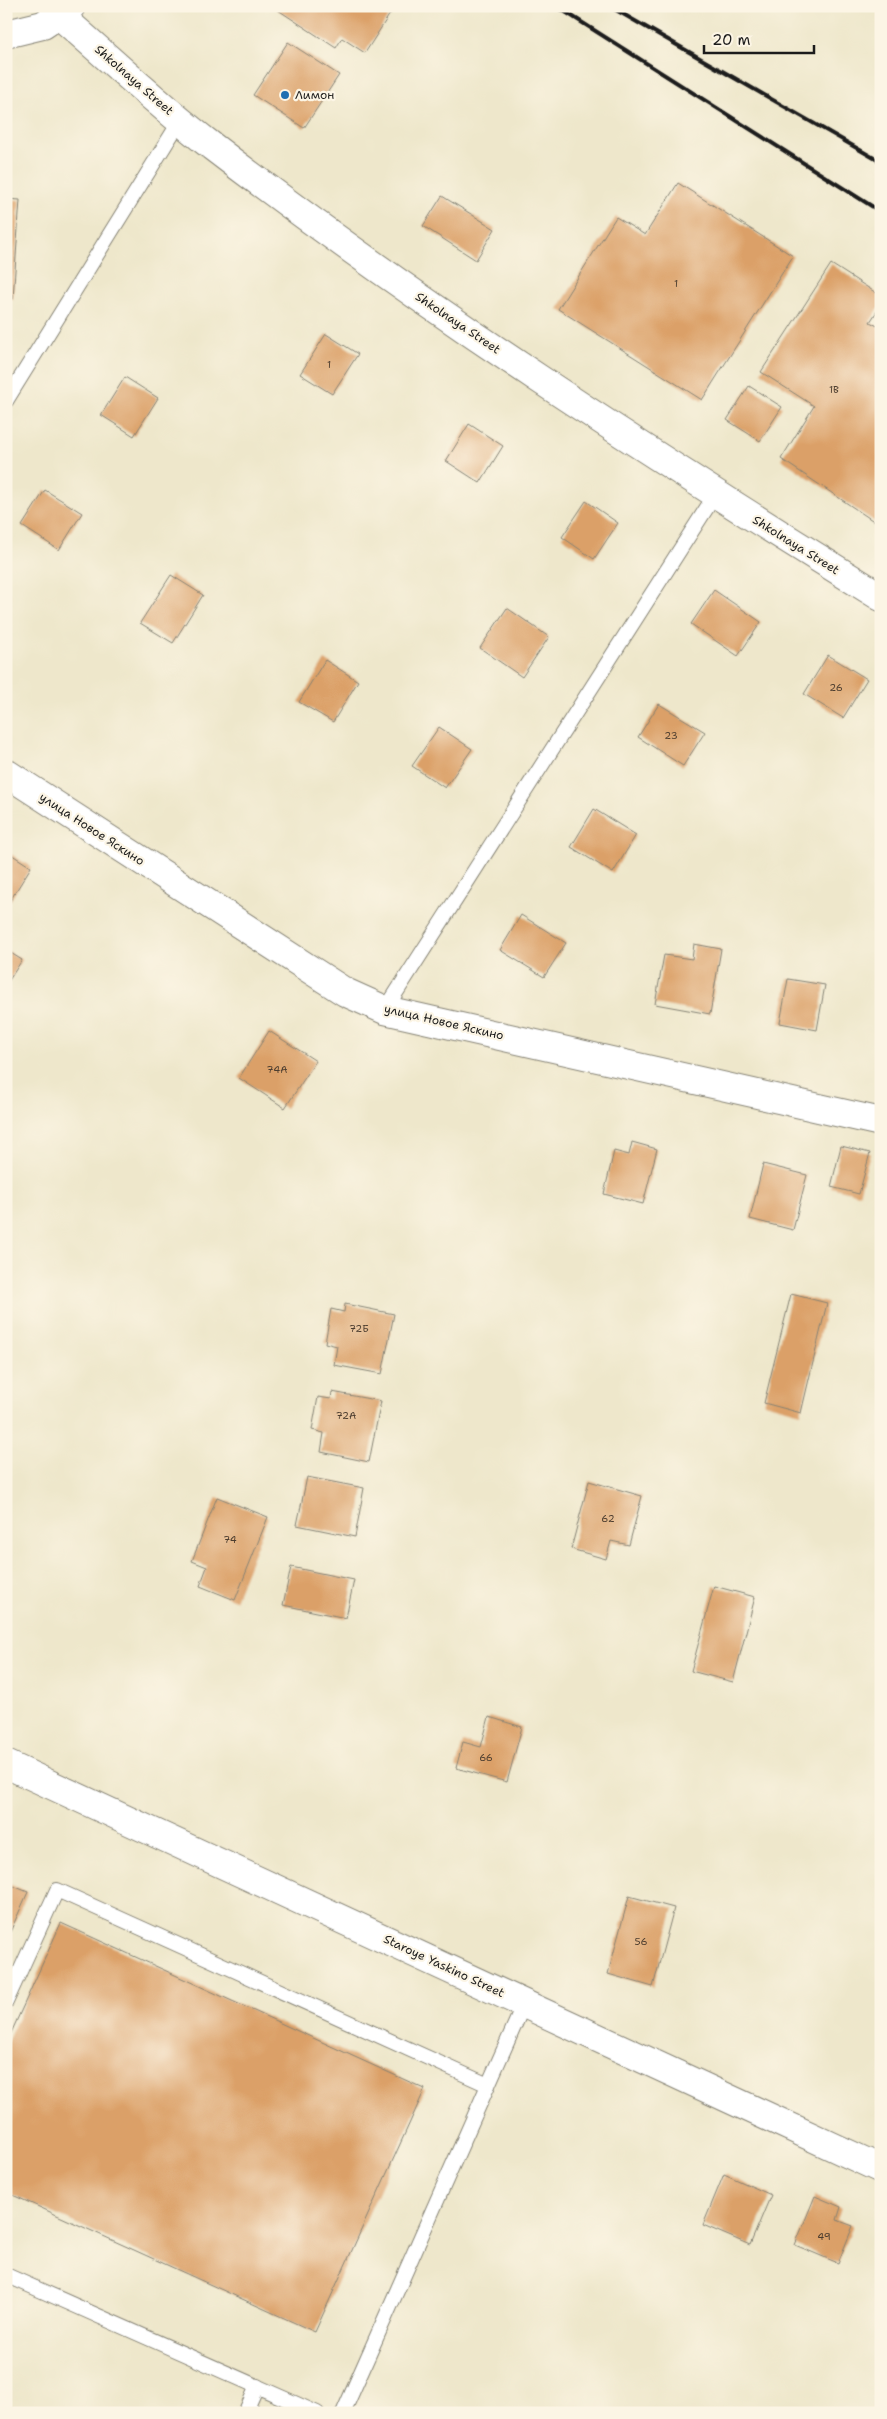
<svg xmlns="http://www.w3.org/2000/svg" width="887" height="2419" viewBox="0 0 887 2419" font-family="'Shantell Sans',sans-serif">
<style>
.building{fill:#dba067}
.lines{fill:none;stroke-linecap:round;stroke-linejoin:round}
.service-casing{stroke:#858274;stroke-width:16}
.minor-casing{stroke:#858274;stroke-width:30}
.tertiary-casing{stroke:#858274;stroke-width:30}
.service{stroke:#fff;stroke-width:14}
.minor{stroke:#fff;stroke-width:28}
.tertiary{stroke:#fff;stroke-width:28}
.rail{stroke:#1c1c1c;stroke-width:4}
.poi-dot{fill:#1f6fb2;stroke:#fcf5e5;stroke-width:2}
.labels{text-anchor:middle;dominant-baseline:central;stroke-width:4.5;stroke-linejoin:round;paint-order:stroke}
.number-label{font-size:10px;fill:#4c3d2f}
.street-label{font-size:12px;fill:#1c1c1c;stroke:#fcf5e5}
.poi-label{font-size:12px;fill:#1c1c1c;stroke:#fcf5e5;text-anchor:start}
</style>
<rect width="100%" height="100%" fill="#fcf5e5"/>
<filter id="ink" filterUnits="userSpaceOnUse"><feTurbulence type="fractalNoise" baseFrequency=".02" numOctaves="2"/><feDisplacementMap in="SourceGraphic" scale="10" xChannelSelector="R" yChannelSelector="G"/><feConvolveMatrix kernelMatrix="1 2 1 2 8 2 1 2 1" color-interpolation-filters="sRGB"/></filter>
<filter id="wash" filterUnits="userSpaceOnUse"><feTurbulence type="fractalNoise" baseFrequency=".0096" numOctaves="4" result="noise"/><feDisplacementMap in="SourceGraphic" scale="20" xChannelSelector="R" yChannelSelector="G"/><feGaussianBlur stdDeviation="1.12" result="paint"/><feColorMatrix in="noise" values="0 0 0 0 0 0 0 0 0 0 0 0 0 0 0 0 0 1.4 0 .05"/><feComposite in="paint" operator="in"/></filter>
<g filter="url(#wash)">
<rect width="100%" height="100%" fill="#eee7cb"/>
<g id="blocks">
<g class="building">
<polygon points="272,6 395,6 365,53 342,38 336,48"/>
<polygon points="288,42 339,75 304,128 253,95"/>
<polygon points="678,183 793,256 702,400 558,309 616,217 645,235"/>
<polygon points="442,196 495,229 476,260 423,226"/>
<polygon points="6,199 20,200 13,299 6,299"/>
<polygon points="831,264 881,296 881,305 870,322 881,328 881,526 781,459 814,406 761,372"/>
<polygon points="326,334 358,354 332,394 300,374"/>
<polygon points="125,377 158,398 134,436 101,415"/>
<polygon points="749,386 782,407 760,441 727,420"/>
<polygon points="469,424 503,446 480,483 446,461"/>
<polygon points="45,490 82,513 59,550 22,526"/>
<polygon points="586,501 618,523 594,559 562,537"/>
<polygon points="171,575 203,595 173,643 140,623"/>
<polygon points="714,590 761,622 738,656 691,624"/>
<polygon points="507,608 549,637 522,677 480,648"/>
<polygon points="828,655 867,679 843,718 804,694"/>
<polygon points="325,660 358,681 333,722 299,702"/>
<polygon points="659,704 705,732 683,766 638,737"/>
<polygon points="439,727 472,749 445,788 412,766"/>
<polygon points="594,809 636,835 613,873 571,847"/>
<polygon points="6,851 31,867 8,904 6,903"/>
<polygon points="521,915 566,943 544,977 500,950"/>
<polygon points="694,944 721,949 710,1014 655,1004 664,955 692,959"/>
<polygon points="6,950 22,960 6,985"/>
<polygon points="788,979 825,985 817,1030 780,1023"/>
<polygon points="269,1031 316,1061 285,1108 239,1078"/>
<polygon points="632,1142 657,1149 643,1204 604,1194 614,1151 629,1155"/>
<polygon points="841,1146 870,1153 859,1194 831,1187"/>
<polygon points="763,1164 807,1175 793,1230 750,1219"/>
<polygon points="791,1294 827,1303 801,1413 764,1403"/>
<polygon points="345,1304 394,1314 382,1374 334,1365 337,1346 325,1343 331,1309 344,1312"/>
<polygon points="332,1392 381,1401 369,1462 321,1452 324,1433 312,1430 318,1397 331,1399"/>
<polygon points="307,1477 364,1488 355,1537 297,1525"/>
<polygon points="589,1481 642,1496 629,1545 611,1541 606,1559 571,1549"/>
<polygon points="217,1497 268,1517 235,1600 200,1586 207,1567 192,1561"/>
<polygon points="291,1567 354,1580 346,1618 283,1605"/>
<polygon points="714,1586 755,1597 733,1682 691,1671"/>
<polygon points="489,1717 522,1727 507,1782 456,1768 463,1742 481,1747"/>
<polygon points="6,1883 28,1892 6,1941"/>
<polygon points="629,1896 674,1908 653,1987 608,1974"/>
<polygon points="61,1923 425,2089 315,2332 6,2192 6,2044"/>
<polygon points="724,2174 771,2195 750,2245 703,2225"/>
<polygon points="815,2196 841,2207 837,2220 853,2226 838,2263 795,2245"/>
<polygon points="6,2405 24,2413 6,2413"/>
</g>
</g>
</g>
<g filter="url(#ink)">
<use href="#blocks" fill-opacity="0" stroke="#858274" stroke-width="1"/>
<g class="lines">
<defs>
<g id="service">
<polyline points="6,401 180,121"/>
<polyline points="385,1010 715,495"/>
<polyline points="6,2002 57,1890 488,2085"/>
<polyline points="6,2275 317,2413"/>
<polyline points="245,2413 257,2386"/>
<polyline points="343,2413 524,2004"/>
</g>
<g id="minor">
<path d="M 59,15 C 109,58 157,104 209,144 C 423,308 651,455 881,597"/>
<polyline points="6,773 345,992 385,1010 881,1122"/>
<polyline points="6,1764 881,2169"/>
</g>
<polyline id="tertiary" points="6,34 43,25 71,6"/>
</defs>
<use href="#service" class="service-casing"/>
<use href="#minor" class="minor-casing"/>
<use href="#tertiary" class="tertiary-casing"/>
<use href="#service" class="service"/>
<use href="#minor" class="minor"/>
<use href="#tertiary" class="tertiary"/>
<g class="rail">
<polyline points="556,6 881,212"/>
<polyline points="609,6 881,162"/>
</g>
</g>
</g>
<circle class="poi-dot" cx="285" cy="95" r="5"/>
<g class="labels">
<g class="number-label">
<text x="676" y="283">1</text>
<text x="329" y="364">1</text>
<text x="834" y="389">1В</text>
<text x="836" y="687">26</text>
<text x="671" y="735">23</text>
<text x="277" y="1069">74А</text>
<text x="359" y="1328">72Б</text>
<text x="346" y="1415">72А</text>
<text x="608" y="1518">62</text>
<text x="230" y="1539">74</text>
<text x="486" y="1757">66</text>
<text x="641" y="1941">56</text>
<text x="824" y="2236">49</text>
</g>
<g class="street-label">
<text transform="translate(134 80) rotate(41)">Shkolnaya Street</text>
<text transform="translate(458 323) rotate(34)">Shkolnaya Street</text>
<text transform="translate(796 545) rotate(32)">Shkolnaya Street</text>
<text transform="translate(92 829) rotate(33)">улица Новое Яскино</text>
<text transform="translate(444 1022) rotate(13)">улица Новое Яскино</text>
<text transform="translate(444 1966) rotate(25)">Staroye Yaskino Street</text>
</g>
<g class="poi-label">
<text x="295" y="95">Лимон</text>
</g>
</g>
<rect width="887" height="2419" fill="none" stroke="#fcf5e5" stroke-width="25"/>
<path d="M704 45v8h110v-8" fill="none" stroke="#1c1c1c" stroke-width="2.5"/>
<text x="712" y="45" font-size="15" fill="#1c1c1c" stroke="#fcf5e5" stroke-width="4" paint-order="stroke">20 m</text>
</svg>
